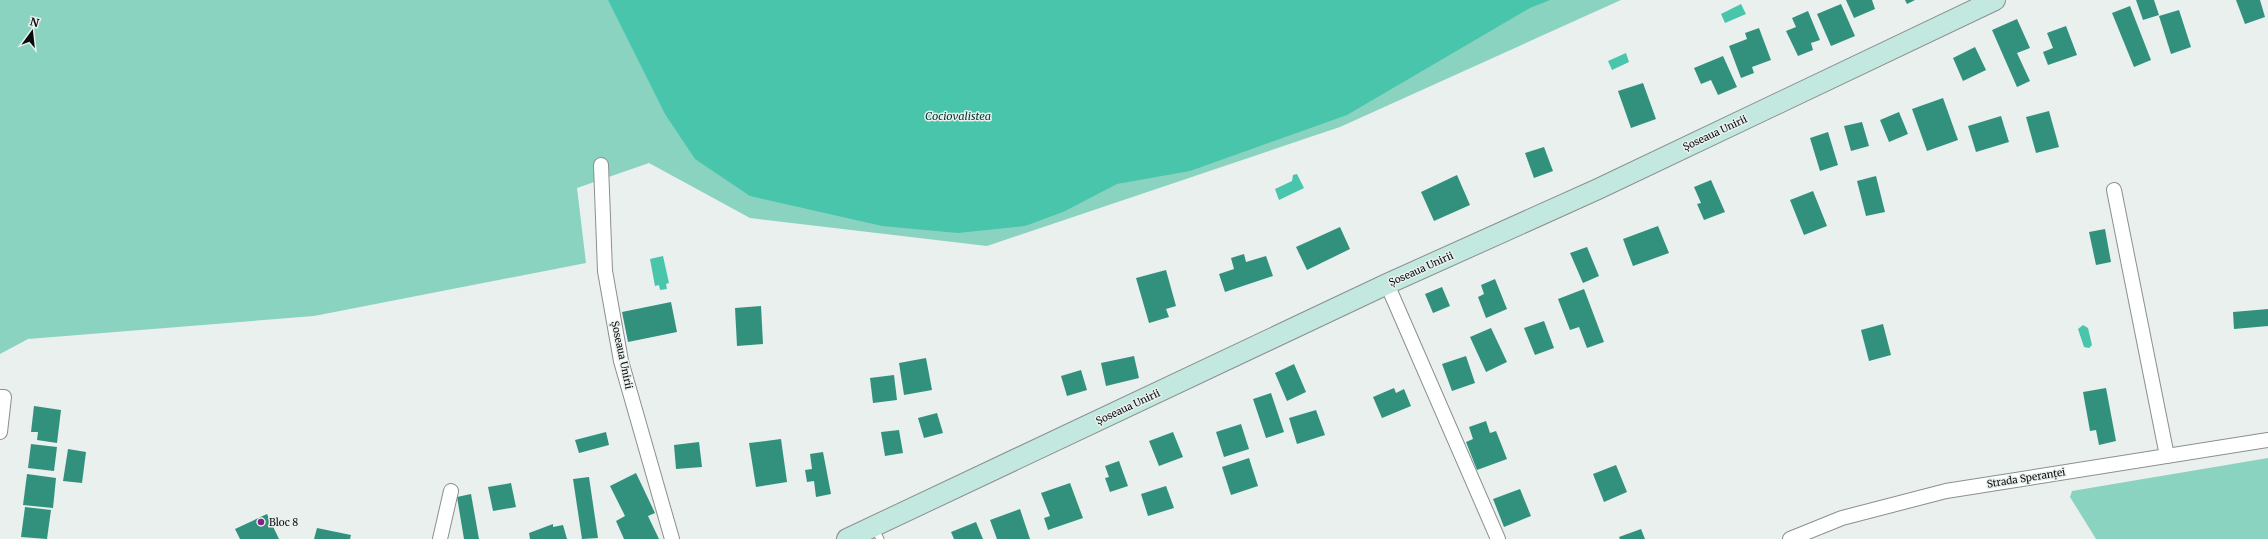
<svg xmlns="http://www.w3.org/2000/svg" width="2268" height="539" viewBox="0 0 2268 539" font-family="Merriweather,serif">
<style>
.green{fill:#8bd3c1}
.water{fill:#48c5ab}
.building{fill:#32917d}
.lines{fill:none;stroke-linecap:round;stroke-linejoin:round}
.lane-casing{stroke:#8a908f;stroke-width:9}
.street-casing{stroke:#8a908f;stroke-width:16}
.secondary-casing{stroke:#8a908f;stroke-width:22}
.lane{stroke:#fff;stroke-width:7}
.street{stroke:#fff;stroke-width:14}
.secondary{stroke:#c3e8e0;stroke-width:20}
.poi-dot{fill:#852089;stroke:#e9f0ee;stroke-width:1.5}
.labels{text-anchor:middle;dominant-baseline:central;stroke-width:3;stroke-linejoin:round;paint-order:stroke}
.street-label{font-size:10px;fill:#0a0c0b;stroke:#e9f0ee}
.poi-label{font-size:10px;fill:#0a0c0b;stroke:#e9f0ee;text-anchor:start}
.water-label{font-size:11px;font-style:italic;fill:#00392f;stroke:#e9f0ee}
</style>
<rect width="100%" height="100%" fill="#e9f0ee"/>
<g class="green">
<polygon points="0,0 1621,0 1340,127 987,246 750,218 649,163 577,188 586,263 314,316 28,339 0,354"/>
<polygon points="2268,458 2268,539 2096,539 2070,497 2072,491"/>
</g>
<g class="water">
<polygon points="608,0 1550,0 1530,8 1347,115 1190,171 1117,184 1063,212 1025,226 958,233 882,226 750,196 695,159 665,114"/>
<polygon points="1741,4 1746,14 1725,23 1721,14"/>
<polygon points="1626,53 1629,62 1612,70 1608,61"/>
<polygon points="1297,174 1304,188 1279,200 1275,189 1292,181 1293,175"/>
<polygon points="663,256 669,283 666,284 667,289 660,290 659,285 655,286 650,259"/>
<polygon points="2083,325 2088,328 2092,345 2089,348 2084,347 2078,329"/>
</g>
<g class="building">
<polygon points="1846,0 1872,0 1875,9 1854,18"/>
<polygon points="1905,0 1915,0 1907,4"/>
<polygon points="2136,0 2154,0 2159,15 2143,20"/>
<polygon points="2236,0 2260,0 2265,17 2245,24"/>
<polygon points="1841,4 1855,36 1831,46 1817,14"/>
<polygon points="2130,6 2151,60 2134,67 2112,13"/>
<polygon points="2179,10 2191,47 2171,54 2159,16"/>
<polygon points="1808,11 1820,40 1811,43 1813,50 1798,56 1786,31 1796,27 1792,18"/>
<polygon points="2017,19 2030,48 2017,53 2030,81 2017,87 1992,30"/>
<polygon points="2066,26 2077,55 2048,65 2043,52 2053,48 2047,33"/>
<polygon points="1759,28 1771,60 1752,67 1754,73 1741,78 1729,46 1747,39 1745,33"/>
<polygon points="1975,47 1986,70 1963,81 1953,58"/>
<polygon points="1723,56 1737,87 1718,95 1711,80 1701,84 1694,68"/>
<polygon points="1643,83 1656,119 1631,128 1618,91"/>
<polygon points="1943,98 1958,140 1927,151 1912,109"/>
<polygon points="2049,111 2059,147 2036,153 2026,117"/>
<polygon points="1899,112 1908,134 1889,142 1880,120"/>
<polygon points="2001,116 2009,142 1976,152 1968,126"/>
<polygon points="1862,122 1869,146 1851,151 1844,126"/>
<polygon points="1828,132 1838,165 1820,171 1810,138"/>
<polygon points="1544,147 1553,171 1534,178 1525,153"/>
<polygon points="1457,175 1470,205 1434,221 1421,192"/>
<polygon points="1876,176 1885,212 1866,216 1857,181"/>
<polygon points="1711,180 1725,212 1704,220 1697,204 1701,203 1694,187"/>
<polygon points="1813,191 1827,226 1804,235 1790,200"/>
<polygon points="1658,226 1669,253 1633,266 1623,239"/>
<polygon points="1340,227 1350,249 1307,270 1296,247"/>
<polygon points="2105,229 2111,262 2096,265 2089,232"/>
<polygon points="1587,247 1599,276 1583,283 1570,253"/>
<polygon points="1244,254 1246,262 1266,256 1273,276 1225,292 1219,274 1234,269 1231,258"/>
<polygon points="1166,270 1176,306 1166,309 1169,317 1149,323 1136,278"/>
<polygon points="1495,279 1507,309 1486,318 1478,297 1484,294 1481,285"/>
<polygon points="1442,287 1450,306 1433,313 1425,294"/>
<polygon points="1584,289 1604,342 1587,348 1579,327 1570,330 1558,299"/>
<polygon points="671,302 677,332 628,342 622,312"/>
<polygon points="761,306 763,344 737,346 735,308"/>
<polygon points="2268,309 2268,326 2234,329 2233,312"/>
<polygon points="1544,321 1554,348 1535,355 1524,328"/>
<polygon points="1883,324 1891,355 1869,361 1861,330"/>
<polygon points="1491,328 1507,362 1486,372 1470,337"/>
<polygon points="1134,356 1139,378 1106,386 1101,363"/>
<polygon points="1466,356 1475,383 1452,391 1442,364"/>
<polygon points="926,358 932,390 904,395 899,363"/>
<polygon points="1294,364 1306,392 1287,401 1275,373"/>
<polygon points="1081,370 1087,390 1067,396 1061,376"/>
<polygon points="894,375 897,400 873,403 870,378"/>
<polygon points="1394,388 1396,393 1404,389 1411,406 1382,418 1373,397"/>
<polygon points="2106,388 2116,441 2099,445 2096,430 2090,431 2083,392"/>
<polygon points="1271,393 1284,432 1266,438 1253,399"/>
<polygon points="34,406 61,410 57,443 37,440 38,432 31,432"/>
<polygon points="1316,410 1325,435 1297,444 1289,418"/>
<polygon points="937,413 943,433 924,438 918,418"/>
<polygon points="1486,421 1490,433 1496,431 1507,459 1477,470 1466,442 1473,439 1469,427"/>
<polygon points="1241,424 1249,449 1224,457 1216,432"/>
<polygon points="899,430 903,453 885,456 881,432"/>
<polygon points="606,432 609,445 579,453 575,440"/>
<polygon points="1173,432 1183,457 1159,466 1149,441"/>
<polygon points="781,439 787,482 756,487 749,443"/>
<polygon points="699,442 702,467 676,469 674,445"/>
<polygon points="31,444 57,447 54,471 28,468"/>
<polygon points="68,449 86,452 82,483 63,481"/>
<polygon points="823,452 831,494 816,497 814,481 807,482 805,470 812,469 810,454"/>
<polygon points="1249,458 1258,486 1231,495 1222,467"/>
<polygon points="1119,461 1128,486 1110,492 1105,478 1109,477 1105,466"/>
<polygon points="1616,465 1627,492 1604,502 1593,474"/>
<polygon points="636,473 655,513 648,516 659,539 624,539 616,521 625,516 610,486"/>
<polygon points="27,474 56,478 53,508 23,505"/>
<polygon points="589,477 598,538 582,539 573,479"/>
<polygon points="511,483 516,507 493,511 488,487"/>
<polygon points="1070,483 1083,518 1048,530 1044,518 1050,516 1041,493"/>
<polygon points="1166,486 1174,508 1148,516 1141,494"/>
<polygon points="1520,489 1531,516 1504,527 1493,499"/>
<polygon points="471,494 479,539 464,539 457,497"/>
<polygon points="25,507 51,510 47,539 21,537"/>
<polygon points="1020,509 1030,539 997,539 990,520"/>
<polygon points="267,514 279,539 240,539 235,529"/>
<polygon points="976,522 983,539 954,539 951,532"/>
<polygon points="553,524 553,527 563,525 567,539 530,539 529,533"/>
<polygon points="317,528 351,535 350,539 314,539"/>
<polygon points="1641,529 1645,539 1620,539 1619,537"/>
</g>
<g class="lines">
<defs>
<polyline id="lane" points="874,527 880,539"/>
<g id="street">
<polyline points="601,165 605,271 621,361 672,539"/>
<polyline points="2114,190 2167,456"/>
<polyline points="1387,284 1498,539"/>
<polyline points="0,397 4,397 0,432"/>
<polyline points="440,539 451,491"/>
<polyline points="1790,539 1842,518 1946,491 2268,440"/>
</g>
<polyline id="secondary" points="847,539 1387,284 1598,189 1995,0"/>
</defs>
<use href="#lane" class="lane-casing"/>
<use href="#street" class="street-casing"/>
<use href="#secondary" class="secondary-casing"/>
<use href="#lane" class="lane"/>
<use href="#street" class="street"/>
<use href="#secondary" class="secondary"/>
</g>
<circle class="poi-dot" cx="261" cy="522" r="4"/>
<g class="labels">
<g class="street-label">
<text transform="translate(1715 133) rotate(-25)">Șoseaua Unirii</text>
<text transform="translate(1421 269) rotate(-24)">Șoseaua Unirii</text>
<text transform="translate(622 355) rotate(78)">Șoseaua Unirii</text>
<text transform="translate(1128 407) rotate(-25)">Șoseaua Unirii</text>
<text transform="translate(2026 478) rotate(-9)">Strada Speranței</text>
</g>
<g class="poi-label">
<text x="269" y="522">Bloc 8</text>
</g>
<g class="water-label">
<text x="958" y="116">Cociovalistea</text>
</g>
</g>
<g transform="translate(32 32) rotate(15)" stroke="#e9f0ee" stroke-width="3" paint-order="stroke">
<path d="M0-3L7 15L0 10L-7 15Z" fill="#0a0c0b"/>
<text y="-6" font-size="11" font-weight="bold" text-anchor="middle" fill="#0a0c0b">N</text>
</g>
</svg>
